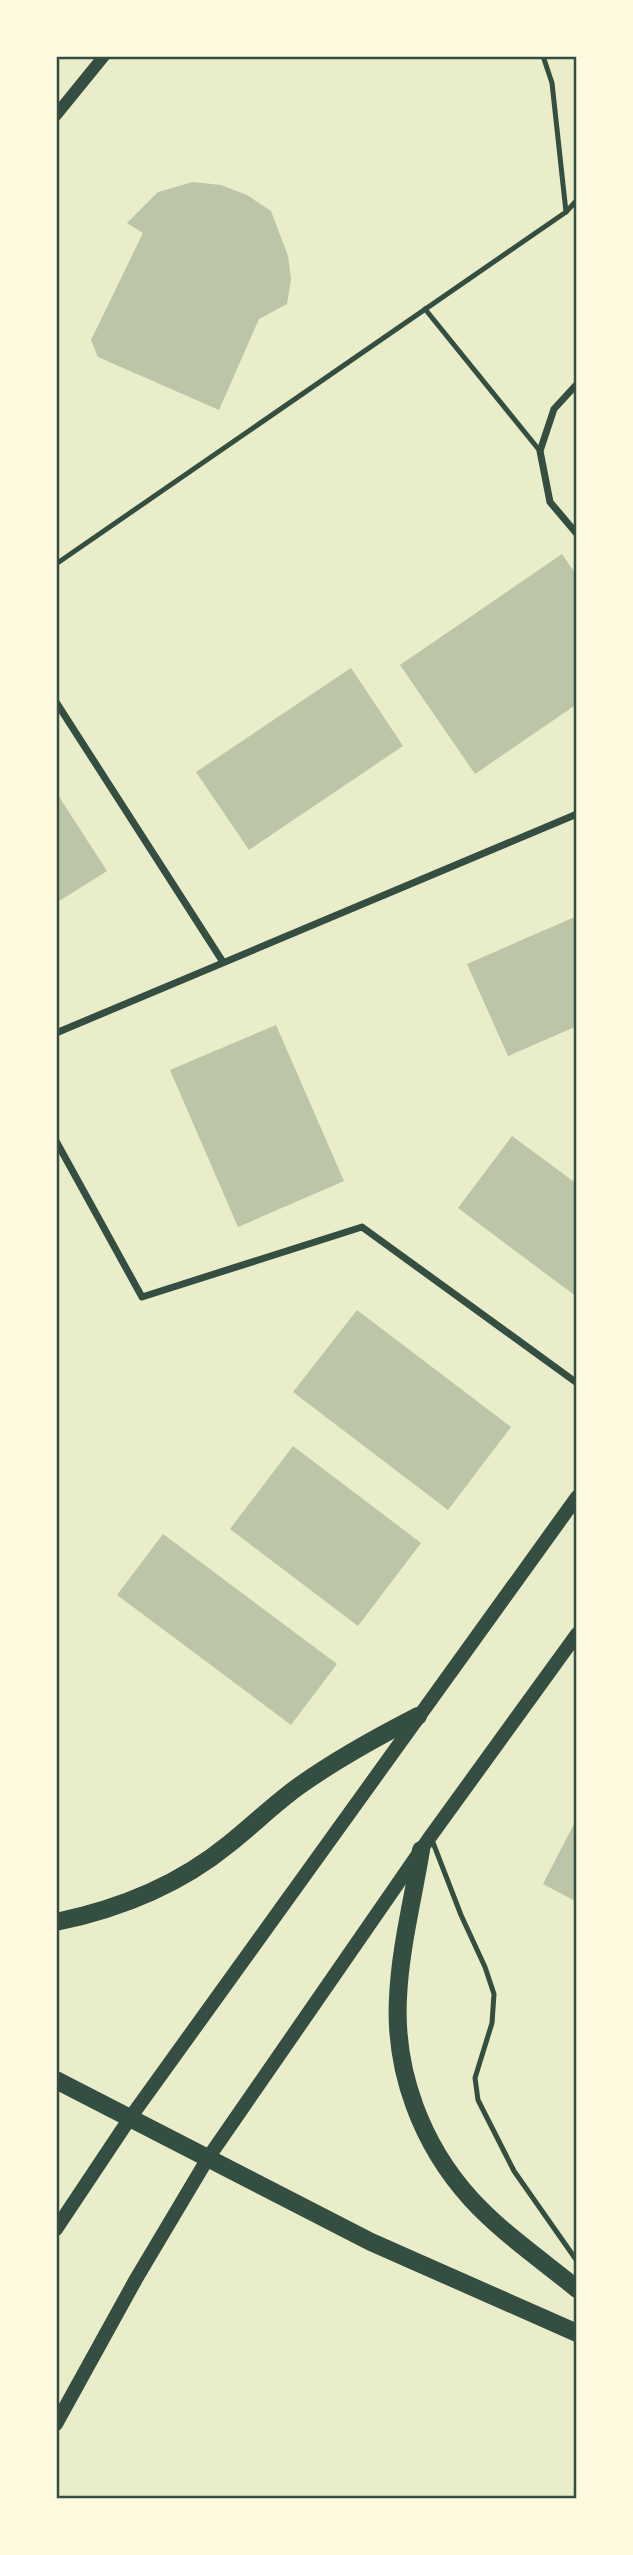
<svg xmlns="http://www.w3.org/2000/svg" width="633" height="2555" viewBox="0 0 633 2555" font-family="Montserrat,sans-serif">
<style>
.building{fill:#bcc5a7}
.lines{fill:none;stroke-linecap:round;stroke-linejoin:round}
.service{stroke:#344e41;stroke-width:5}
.minor{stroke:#344e41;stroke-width:7}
.tertiary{stroke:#344e41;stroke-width:12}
.secondary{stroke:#344e41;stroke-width:14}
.primary{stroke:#344e41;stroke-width:18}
.neatline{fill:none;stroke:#344e41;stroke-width:2.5}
</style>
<rect width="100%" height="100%" fill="#e9edc9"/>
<g class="building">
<polygon points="193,182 221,185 247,195 271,211 288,256 291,279 287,304 259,319 219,410 98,357 91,340 143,233 127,223 158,192"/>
<polygon points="562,554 577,576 577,704 475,774 400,665"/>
<polygon points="351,668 403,746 249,850 196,772"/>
<polygon points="56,792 107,871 56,903"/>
<polygon points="577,916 577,1026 508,1056 467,964"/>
<polygon points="276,1025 344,1181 238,1227 170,1070"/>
<polygon points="512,1136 577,1184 577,1297 458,1208"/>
<polygon points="357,1310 511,1427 448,1510 293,1392"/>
<polygon points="293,1446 421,1543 358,1626 230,1529"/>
<polygon points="163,1534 337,1664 291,1725 117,1595"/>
<polygon points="577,1818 577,1902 543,1884"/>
</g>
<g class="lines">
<g class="service">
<polyline points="543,56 552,83 566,212"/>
<polyline points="425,309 540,451"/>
<polyline points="56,564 566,212 577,200"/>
<polyline points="432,1840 461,1915 485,1967 494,1994 492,2023 475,2078 478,2100 514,2171 577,2261"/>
</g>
<g class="minor">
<polyline points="577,384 554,409 540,451 550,502 577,534"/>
<polyline points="56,702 223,962"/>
<polyline points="56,1033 577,814"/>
<polyline points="56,1141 142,1297 362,1227 577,1383"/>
</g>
<polyline class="tertiary" points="56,115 104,56"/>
<g class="secondary">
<polyline points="56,2229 130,2118 577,1497"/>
<polyline points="56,2424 136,2279 208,2158 430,1837 577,1634"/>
</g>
<g class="primary">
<path d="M 421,1850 C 413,1899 400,1949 398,1998 C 394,2072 422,2145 471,2199 C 502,2233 542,2260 577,2289"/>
<path d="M 56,1922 C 119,1909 179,1885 229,1844 C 253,1825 274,1804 299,1786 C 337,1759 377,1737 418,1716"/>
<polyline points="56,2080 371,2242 577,2333"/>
</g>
</g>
<rect width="633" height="2555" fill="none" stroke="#fefae0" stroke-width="116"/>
<rect x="58" y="58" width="517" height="2439" class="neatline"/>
</svg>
